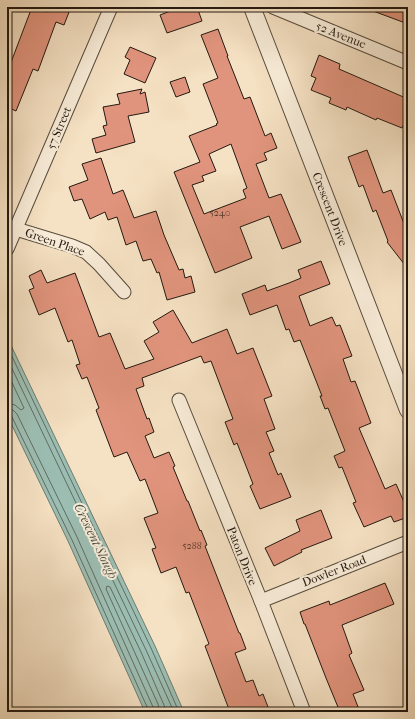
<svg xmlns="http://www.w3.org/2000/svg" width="415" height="719" viewBox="0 0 415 719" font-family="'IM FELL French Canon',serif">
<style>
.water{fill:#9cbeb3;stroke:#6c7c72}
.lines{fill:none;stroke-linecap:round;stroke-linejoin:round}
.shore{stroke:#606c62;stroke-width:1}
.building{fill:#e1947d;stroke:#231910;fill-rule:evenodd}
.minor-casing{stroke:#584b3d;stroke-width:15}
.tertiary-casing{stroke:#584b3d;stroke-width:18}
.minor{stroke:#f8ecd8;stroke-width:13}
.tertiary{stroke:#f8ecd8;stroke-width:16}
.labels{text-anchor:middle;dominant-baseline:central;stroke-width:4;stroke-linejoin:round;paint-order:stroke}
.number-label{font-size:10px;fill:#52382b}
.street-label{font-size:12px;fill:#231910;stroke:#f8ecd8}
.water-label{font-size:13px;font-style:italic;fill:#4d5349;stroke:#f8ecd8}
</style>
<rect width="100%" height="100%" fill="#f5e1c3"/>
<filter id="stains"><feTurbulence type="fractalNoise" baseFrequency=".005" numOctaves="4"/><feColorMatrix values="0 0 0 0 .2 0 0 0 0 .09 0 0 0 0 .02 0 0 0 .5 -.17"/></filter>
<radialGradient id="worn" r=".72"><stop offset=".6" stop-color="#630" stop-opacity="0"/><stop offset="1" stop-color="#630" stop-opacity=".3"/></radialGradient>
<polygon class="water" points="7,337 155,646 184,712 145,712 68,541 7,415"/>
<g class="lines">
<g class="shore">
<polyline points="7,346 151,648 179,712"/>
<polyline points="7,358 146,650 174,712"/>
<polyline points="7,372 24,408 21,410 15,405 7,403"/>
<polyline points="7,409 13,410 17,414 77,537 153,707 154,712"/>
<polyline points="7,414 10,414 12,417 72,540 148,709 149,712"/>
<polyline points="160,712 158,704 106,589 107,586 110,587 141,652 167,712"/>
</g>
</g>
<g class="building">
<polygon points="32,7 47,12 49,7 71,7 64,25 56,22 38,71 33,69 16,111 7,107 7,64 10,65"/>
<polygon points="181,7 197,7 202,21 167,33 160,15"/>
<polygon points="365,7 408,7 408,24 365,8"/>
<path d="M 218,29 L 228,56 L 227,56 L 244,99 L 250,97 L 265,136 L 271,133 L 277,148 L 264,153 L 267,160 L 256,164 L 269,198 L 281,194 L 301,242 L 282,249 L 269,216 L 240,227 L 252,258 L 215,273 L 174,172 L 200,162 L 189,136 L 217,125 L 216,124 L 218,123 L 203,84 L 218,78 L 201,35 ZM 231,144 L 247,188 L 243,190 L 246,198 L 204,214 L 192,185 L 204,181 L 202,176 L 216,171 L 209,154 Z"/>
<polygon points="130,47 156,58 145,83 124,74 130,60 125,57"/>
<polygon points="319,55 340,64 339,69 408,99 408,114 402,128 377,118 376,120 347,107 346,110 329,103 331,98 311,90 316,78 311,76"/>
<polygon points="185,77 190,92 176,97 170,82"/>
<polygon points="142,89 140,94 145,92 149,112 128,116 135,142 96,153 92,139 106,135 103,126 107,125 103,107 120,104 117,94"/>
<polygon points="367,150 383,193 391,190 408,234 408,269 387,242 388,241 376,210 373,212 363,185 359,187 348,157"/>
<polygon points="101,158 113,194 123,190 134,218 156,211 164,235 179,270 183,269 185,278 191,276 195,292 167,300 159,272 157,273 151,259 143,261 136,241 126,245 117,217 108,220 105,212 90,219 82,199 74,201 69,187 88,180 82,164"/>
<polygon points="321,261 330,284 299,296 310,326 332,317 336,326 340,325 352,356 343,359 351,382 355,381 371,423 359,428 385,489 396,484 408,511 408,517 394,522 391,516 364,527 353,503 356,502 342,467 339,468 334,456 345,451 328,408 325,409 320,396 322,396 300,340 294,342 289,329 286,330 277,305 250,315 242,294 265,285 267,291 289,283 301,278 298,270"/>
<polygon points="41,270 47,283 75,273 99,337 110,333 125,369 154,359 144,341 159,332 153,322 173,310 192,343 227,329 237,354 253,348 272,396 264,399 275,429 266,432 274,451 269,453 278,475 281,473 291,497 260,509 250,486 253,484 237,443 234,445 225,422 233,419 211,361 204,363 201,356 142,378 144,386 136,389 147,419 149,418 154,432 145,436 154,458 169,452 175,466 173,467 187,501 188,501 200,531 201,530 207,545 205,546 239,633 240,633 246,649 235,653 246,682 253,680 259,696 263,694 268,707 255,712 230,712 205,646 209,644 189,592 186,593 176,567 161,573 152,549 156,548 144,518 158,513 145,479 140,481 127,452 114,457 96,410 99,408 87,377 82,379 76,365 80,364 72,340 68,342 55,308 39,315 29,290 34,288 29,276"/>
<polygon points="321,510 332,538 301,550 302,552 274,566 265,548 300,531 296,520"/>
<polygon points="385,583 394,604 342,625 352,653 349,655 364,690 353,694 360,712 340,712 326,678 305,624 304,624 300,612 329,601 330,605"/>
</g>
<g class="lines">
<defs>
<g id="minor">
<polyline points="273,7 408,63"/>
<polyline points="16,229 72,246 86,252 99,264 124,292"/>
<polyline points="7,249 111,7"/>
<polyline points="179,400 261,601 304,712"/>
<polyline points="261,601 408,542"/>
</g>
<polyline id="tertiary" points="252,7 408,410"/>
</defs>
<use href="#minor" class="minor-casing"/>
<use href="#tertiary" class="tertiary-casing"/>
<use href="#minor" class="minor"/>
<use href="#tertiary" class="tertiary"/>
</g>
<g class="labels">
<g class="number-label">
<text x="220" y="213">5240</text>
<text x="192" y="546">5288</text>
</g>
<g class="street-label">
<text transform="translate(341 35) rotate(22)">52 Avenue</text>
<text transform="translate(59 128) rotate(-67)">57 Street</text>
<text transform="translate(330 209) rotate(69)">Crescent Drive</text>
<text transform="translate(55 242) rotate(19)">Green Place</text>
<text transform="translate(242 556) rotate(68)">Paton Drive</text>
<text transform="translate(334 571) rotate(-21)">Dowler Road</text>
</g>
<g class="water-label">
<text transform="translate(96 541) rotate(64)">Crescent Slough</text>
</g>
</g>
<rect width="415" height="719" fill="none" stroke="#f5e1c3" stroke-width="24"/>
<rect x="8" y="8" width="399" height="703" fill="none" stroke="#231910" stroke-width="2"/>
<rect x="12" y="12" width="391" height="695" fill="none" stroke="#231910"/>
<rect width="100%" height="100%" filter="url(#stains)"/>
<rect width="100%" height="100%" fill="url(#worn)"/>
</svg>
